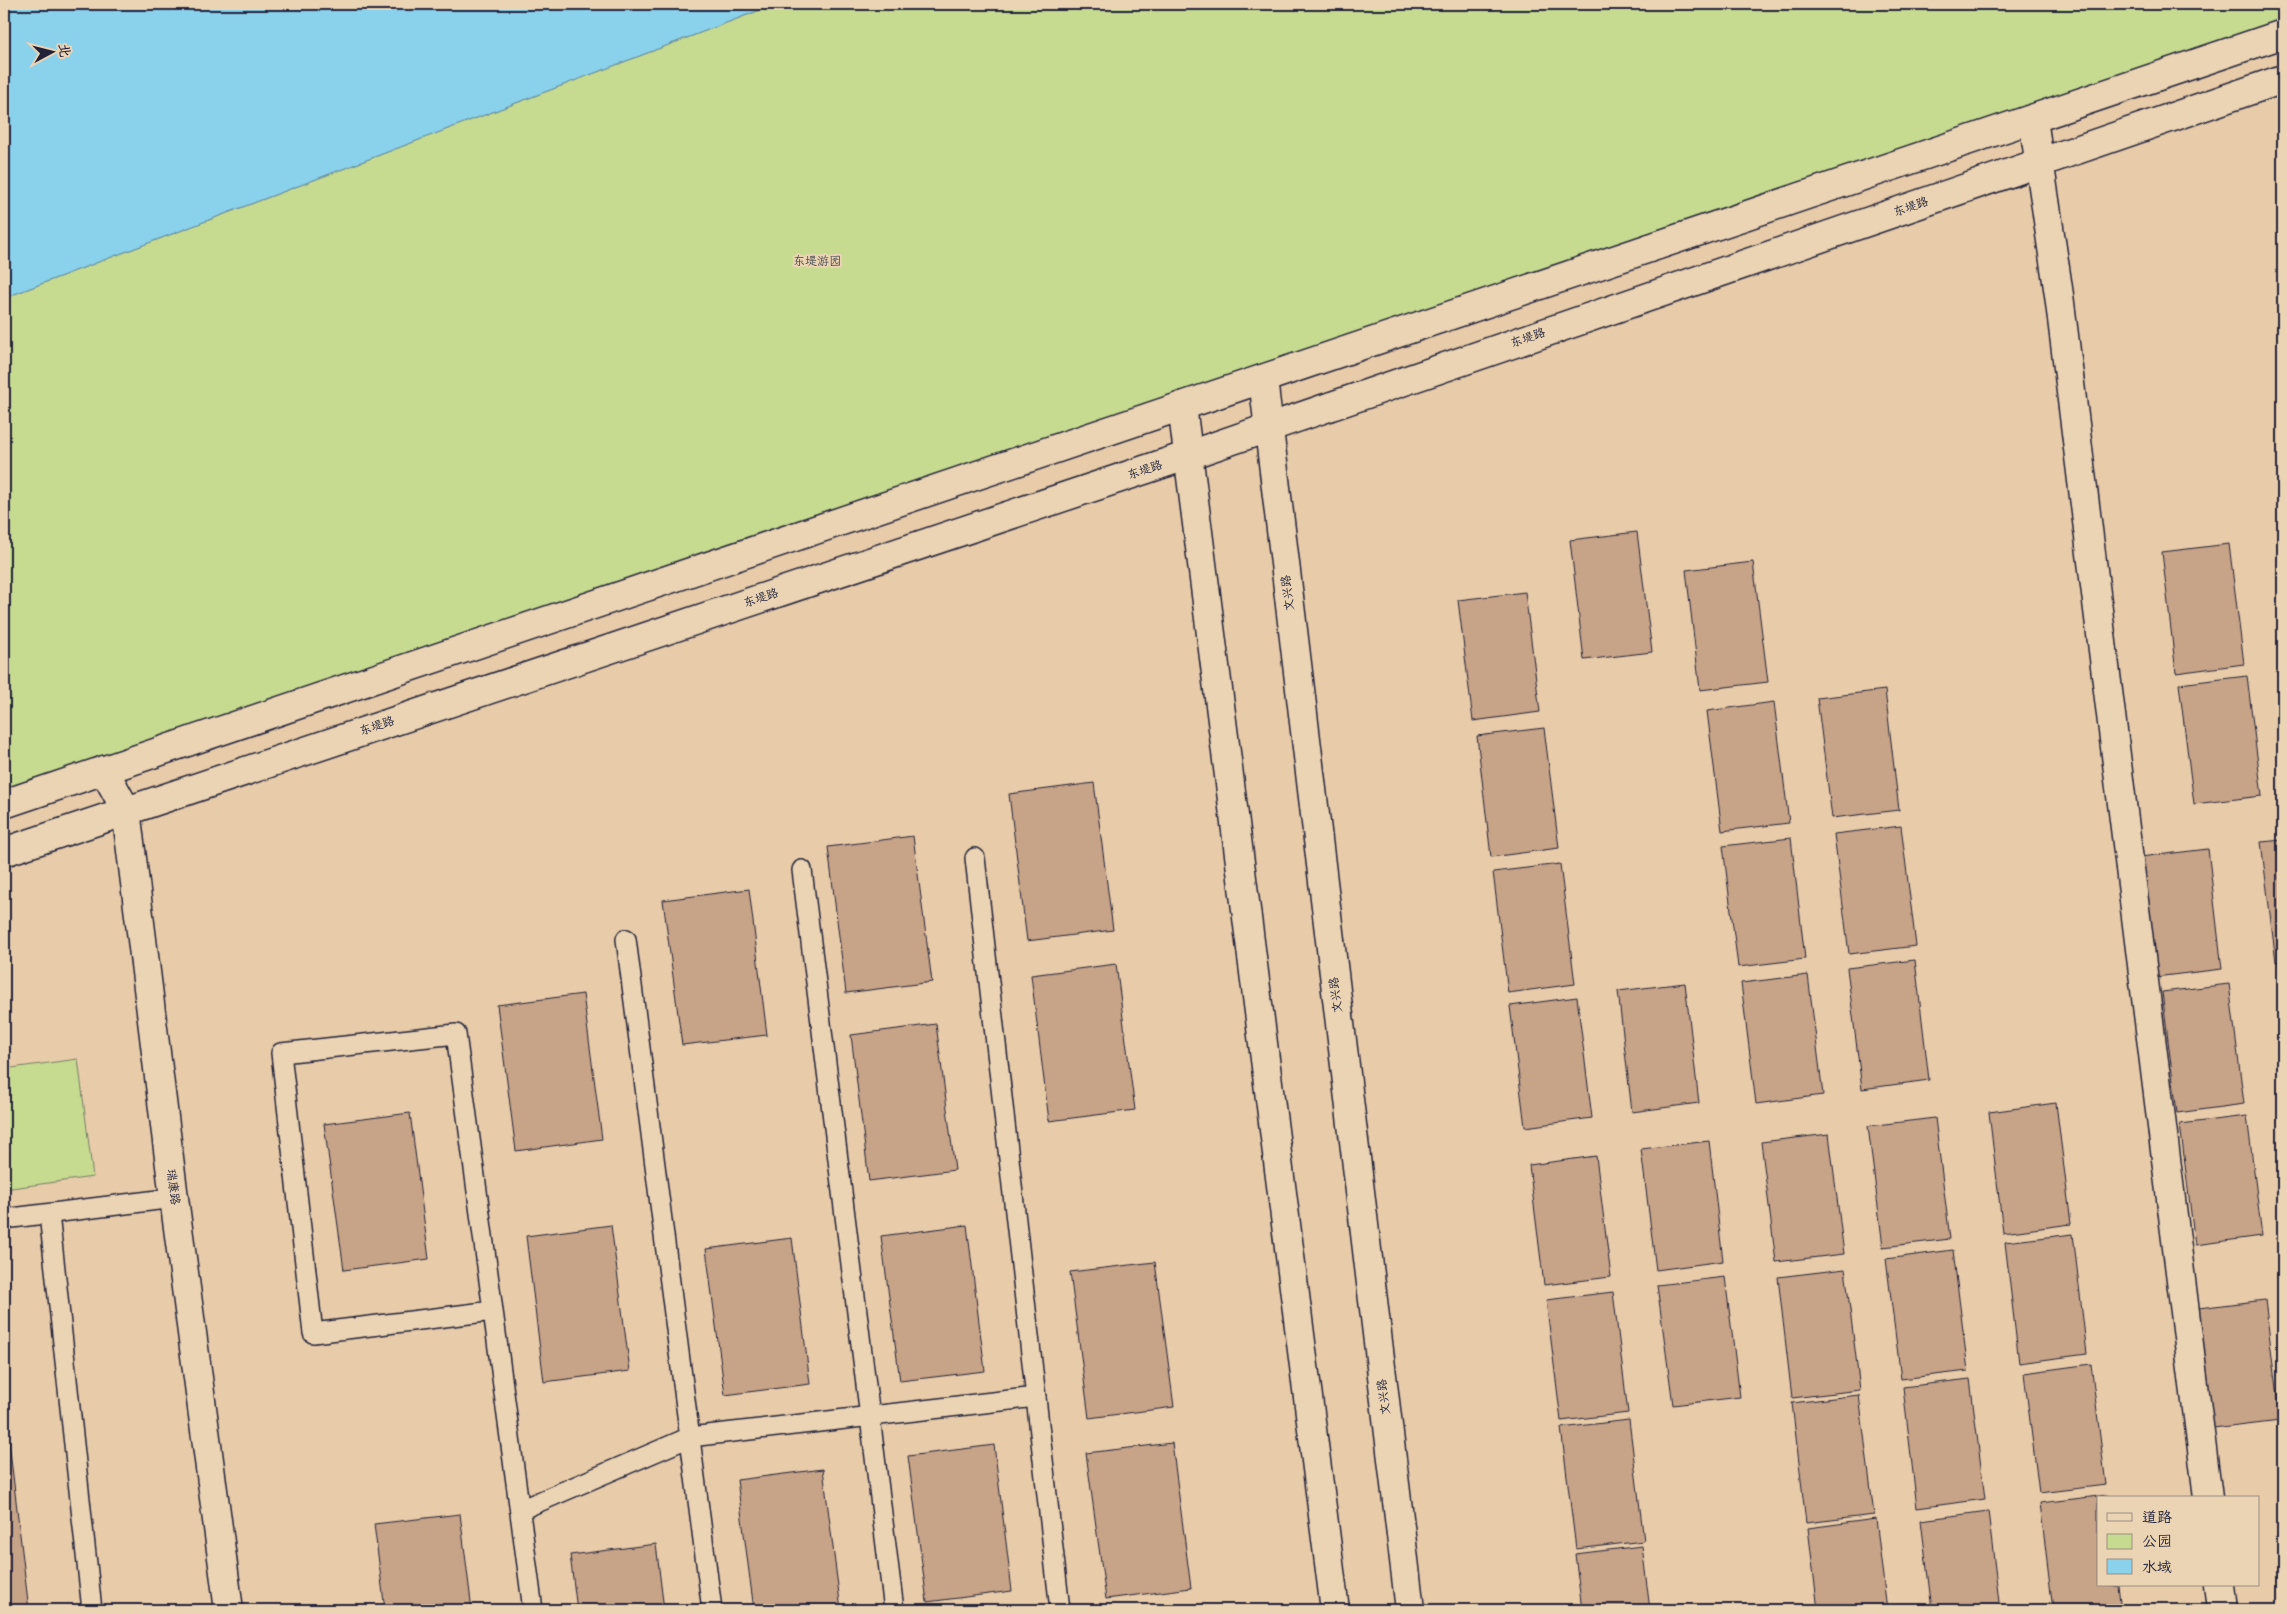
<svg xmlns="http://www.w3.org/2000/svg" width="2287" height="1614" viewBox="0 0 2287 1614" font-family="Pangolin,'LXGW WenKai TC',sans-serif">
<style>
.green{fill:#c7db90;stroke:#747e66}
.water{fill:#8ad1ec;stroke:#608ba5}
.building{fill:#c7a387;stroke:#22223b}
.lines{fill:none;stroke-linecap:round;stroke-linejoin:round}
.service-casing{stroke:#22223b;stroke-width:22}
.minor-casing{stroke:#22223b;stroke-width:31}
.secondary-casing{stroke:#22223b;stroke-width:31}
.service{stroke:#ebd4b3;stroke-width:19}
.minor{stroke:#ebd4b3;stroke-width:28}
.secondary{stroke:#ebd4b3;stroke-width:28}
.labels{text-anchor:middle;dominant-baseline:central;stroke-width:4;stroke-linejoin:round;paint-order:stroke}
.street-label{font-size:12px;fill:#22223b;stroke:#ebd4b3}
.park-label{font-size:12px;fill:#43474c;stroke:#ebd4b3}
</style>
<rect width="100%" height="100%" fill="#e8cca9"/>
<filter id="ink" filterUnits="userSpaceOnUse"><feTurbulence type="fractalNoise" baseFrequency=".02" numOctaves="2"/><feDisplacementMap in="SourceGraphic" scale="10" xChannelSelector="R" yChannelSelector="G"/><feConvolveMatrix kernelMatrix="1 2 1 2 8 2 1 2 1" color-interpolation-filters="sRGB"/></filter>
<g filter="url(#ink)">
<g class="green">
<polygon points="776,4 2283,4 2283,34 4,804 4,298"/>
<polygon points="78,1059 93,1177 4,1189 4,1069"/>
</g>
<polygon class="water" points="4,4 776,4 4,298"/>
<g class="building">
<polygon points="1637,532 1652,652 1584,660 1570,540"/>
<polygon points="2283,540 2283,588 2278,541"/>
<polygon points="2229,544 2244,664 2176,673 2162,552"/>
<polygon points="1753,562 1768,682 1700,690 1686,570"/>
<polygon points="1525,592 1540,712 1473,721 1458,600"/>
<polygon points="2247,676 2262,796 2194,804 2179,684"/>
<polygon points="1885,690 1899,810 1832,818 1817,698"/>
<polygon points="1774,702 1789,823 1722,831 1707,711"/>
<polygon points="1544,728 1559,848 1491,857 1477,736"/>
<polygon points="1094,783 1113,930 1027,941 1009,794"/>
<polygon points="1901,826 1916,946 1849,954 1834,834"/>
<polygon points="913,836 932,982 846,993 828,847"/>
<polygon points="1791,838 1805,959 1738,967 1723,846"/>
<polygon points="2283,840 2283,962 2276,962 2261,842"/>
<polygon points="2208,849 2222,969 2155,977 2140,857"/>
<polygon points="1560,864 1575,984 1508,993 1493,872"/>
<polygon points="749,889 767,1035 682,1045 663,900"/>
<polygon points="1915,960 1929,1080 1862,1089 1847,968"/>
<polygon points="1116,964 1135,1110 1049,1121 1031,975"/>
<polygon points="1808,975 1823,1095 1756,1104 1741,983"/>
<polygon points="1685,983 1699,1103 1632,1112 1618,991"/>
<polygon points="2229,984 2244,1104 2177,1113 2162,992"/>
<polygon points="583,994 602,1139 516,1151 497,1005"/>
<polygon points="1577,997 1592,1118 1525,1127 1510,1006"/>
<polygon points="936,1024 955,1170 869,1181 851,1035"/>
<polygon points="2056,1103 2071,1224 2003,1233 1989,1112"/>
<polygon points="410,1113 429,1259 344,1270 324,1124"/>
<polygon points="2247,1116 2262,1236 2195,1245 2180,1124"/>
<polygon points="1935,1118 1950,1239 1883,1247 1868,1126"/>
<polygon points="1829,1134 1844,1254 1776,1262 1761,1142"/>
<polygon points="1709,1141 1723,1261 1656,1270 1641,1149"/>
<polygon points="1596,1156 1611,1277 1544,1285 1529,1165"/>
<polygon points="611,1225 630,1371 544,1382 526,1236"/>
<polygon points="967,1225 985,1371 900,1381 881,1236"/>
<polygon points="2073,1234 2087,1354 2019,1363 2005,1242"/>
<polygon points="792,1238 810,1384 725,1395 706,1249"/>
<polygon points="1953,1250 1968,1371 1901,1379 1886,1259"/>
<polygon points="1155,1262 1174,1407 1089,1418 1070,1272"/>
<polygon points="1845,1269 1860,1390 1792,1398 1778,1277"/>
<polygon points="1725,1277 1740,1397 1673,1405 1657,1285"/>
<polygon points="1613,1292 1628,1413 1561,1421 1546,1300"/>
<polygon points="2265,1300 2280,1421 2213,1429 2198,1308"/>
<polygon points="2091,1364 2106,1485 2039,1493 2024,1373"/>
<polygon points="1970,1379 1985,1499 1917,1508 1903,1387"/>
<polygon points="1859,1395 1874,1515 1806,1523 1792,1403"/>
<polygon points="4,1400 29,1610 4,1610"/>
<polygon points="1629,1420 1644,1541 1576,1549 1561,1428"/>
<polygon points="1172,1443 1191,1588 1106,1599 1086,1453"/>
<polygon points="994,1445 1012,1591 927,1602 908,1456"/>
<polygon points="823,1469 841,1610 754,1610 737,1480"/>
<polygon points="2107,1495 2107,1498 2098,1498 2098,1585 2118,1585 2121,1610 2053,1610 2040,1503"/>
<polygon points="1988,1511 2000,1610 1932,1610 1921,1520"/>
<polygon points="460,1514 472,1610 385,1610 374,1524"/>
<polygon points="1876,1519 1887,1610 1818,1610 1808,1528"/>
<polygon points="656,1544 664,1610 577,1610 570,1555"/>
<polygon points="1642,1546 1650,1610 1582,1610 1575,1554"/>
</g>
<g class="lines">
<defs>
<g id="service">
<polyline points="975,858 1060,1610"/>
<polyline points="802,870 894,1610"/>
<polyline points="626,939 712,1610"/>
<polyline points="49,1214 92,1610"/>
<polyline points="4,1219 174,1198"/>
<polyline points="493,1311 313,1333 281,1053 456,1034 533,1610"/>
<polyline points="520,1510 690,1437 1036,1397"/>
</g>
<g id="minor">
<polyline points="2033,119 2059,295 2208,1498"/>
<polyline points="104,770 126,810 174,1198 229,1610"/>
<polyline points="2219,1585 2222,1610"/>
</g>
<g id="secondary">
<polyline points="1263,379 1410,1610"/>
<polyline points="1182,406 1335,1610"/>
<polyline points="4,804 2283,34"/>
<polyline points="4,852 1189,455 2283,79"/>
</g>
</defs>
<use href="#service" class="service-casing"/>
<use href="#minor" class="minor-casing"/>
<use href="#secondary" class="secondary-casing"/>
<use href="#service" class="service"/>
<use href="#minor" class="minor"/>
<use href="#secondary" class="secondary"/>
</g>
</g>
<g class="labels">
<g class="street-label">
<text transform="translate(1911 207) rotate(-19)">东堤路</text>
<text transform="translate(1528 338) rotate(-19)">东堤路</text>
<text transform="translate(1145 470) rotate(-18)">东堤路</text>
<text transform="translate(1288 593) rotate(-97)">文兴路</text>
<text transform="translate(761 598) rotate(-18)">东堤路</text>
<text transform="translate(377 726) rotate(-18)">东堤路</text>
<text transform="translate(1336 995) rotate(-97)">文兴路</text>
<text transform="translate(173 1187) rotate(83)">瑞康路</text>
<text transform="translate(1384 1397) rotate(-97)">文兴路</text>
</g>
<g class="park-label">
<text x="817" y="261">东堤游园</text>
</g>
</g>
<rect width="2287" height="1614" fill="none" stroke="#ebd4b3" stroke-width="20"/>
<rect x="10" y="10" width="2267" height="1594" fill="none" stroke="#22223b" stroke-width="2" filter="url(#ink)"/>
<rect x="2097" y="1496" width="162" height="90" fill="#ebd4b3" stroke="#9b8d83"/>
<rect x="2107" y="1513" width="25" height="8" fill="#ebd4b3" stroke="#9b8d83"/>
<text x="2142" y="1522" font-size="15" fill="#22223b">道路</text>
<rect x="2107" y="1534" width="25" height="15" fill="#c7db90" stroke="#9b8d83"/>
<text x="2142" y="1546" font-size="15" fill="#22223b">公园</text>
<rect x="2107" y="1559" width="25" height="15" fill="#8ad1ec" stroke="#9b8d83"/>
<text x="2142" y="1572" font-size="15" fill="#22223b">水域</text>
<g transform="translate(52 52) rotate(83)" stroke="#ebd4b3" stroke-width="4" paint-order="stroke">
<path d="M0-4L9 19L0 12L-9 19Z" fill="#22223b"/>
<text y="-8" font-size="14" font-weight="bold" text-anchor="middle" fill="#22223b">北</text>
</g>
</svg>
